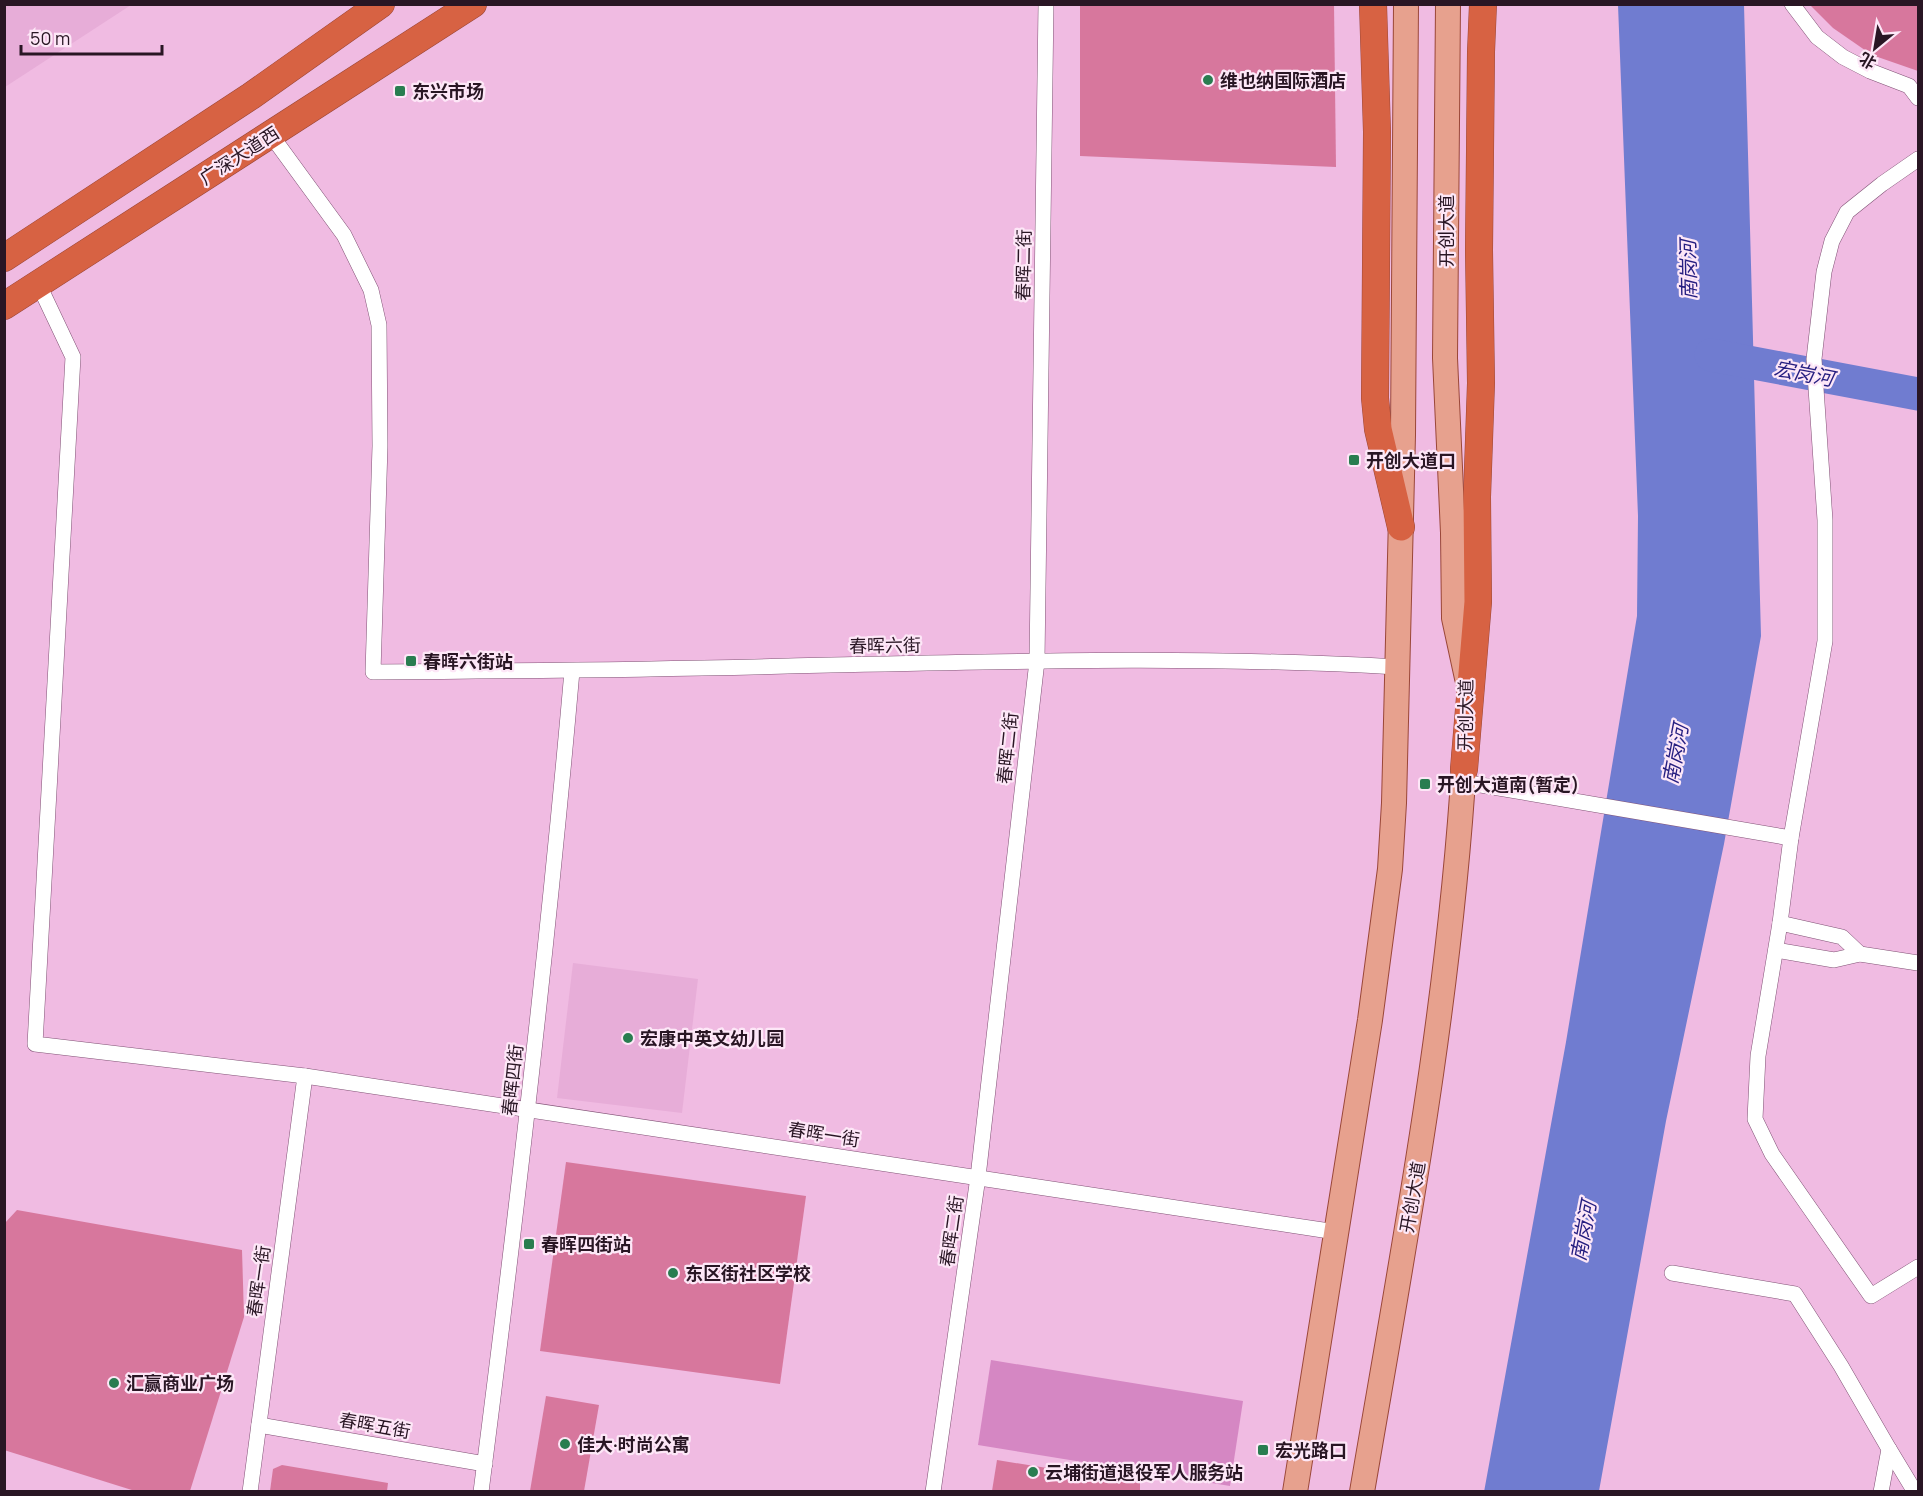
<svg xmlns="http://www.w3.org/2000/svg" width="1923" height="1496" viewBox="0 0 1923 1496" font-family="Manrope,'Noto Sans SC',sans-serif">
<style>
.built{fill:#e7add8}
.green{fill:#d587c3}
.water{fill:#707cd0}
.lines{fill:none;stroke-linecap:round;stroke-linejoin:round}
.river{stroke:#707cd0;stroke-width:33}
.building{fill:#d7779d}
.street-casing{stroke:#805275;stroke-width:16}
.primary-casing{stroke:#9a4738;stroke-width:26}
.highway-casing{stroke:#9a4738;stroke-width:28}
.street{stroke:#fff;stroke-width:15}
.primary{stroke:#e7a18e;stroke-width:24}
.highway{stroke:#d76243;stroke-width:27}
.poi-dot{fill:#297d50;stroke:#fde7f7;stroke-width:2}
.labels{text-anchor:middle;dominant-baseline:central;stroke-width:4.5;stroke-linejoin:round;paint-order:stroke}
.poi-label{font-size:18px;font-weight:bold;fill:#291624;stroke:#fde7f7;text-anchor:start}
.street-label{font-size:18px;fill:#291624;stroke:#fde7f7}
.water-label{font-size:20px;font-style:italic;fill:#251e80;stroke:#fde7f7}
</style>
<rect width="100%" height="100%" fill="#f0bbe2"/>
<g class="built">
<polygon points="5,4 131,4 131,5 5,87"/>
<polygon points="573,963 698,979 682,1113 557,1098"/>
</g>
<polygon class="green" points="991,1360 1243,1401 1230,1486 978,1445"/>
<polygon class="water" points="1618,5 1744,5 1761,636 1724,844 1666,1121 1599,1491 1484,1492 1566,1042 1637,616 1638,516"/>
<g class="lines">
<polyline class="river" points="1711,355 1918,394"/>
</g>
<g class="building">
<polygon points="1080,4 1334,4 1336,167 1080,156"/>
<polygon points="1809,4 1918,4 1918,71 1872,55 1833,28"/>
<polygon points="566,1162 806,1196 780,1384 540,1351"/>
<polygon points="17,1210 242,1250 244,1317 190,1491 135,1491 4,1450 4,1224"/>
<polygon points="546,1396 599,1405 584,1491 530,1491"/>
<polygon points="997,1460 1140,1483 1140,1491 992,1491"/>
<polygon points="282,1465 388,1483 387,1491 270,1491 273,1469"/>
</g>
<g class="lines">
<defs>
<g id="street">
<polyline points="1792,4 1817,37 1843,57 1870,71 1909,86 1918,98"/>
<path d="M 271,135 L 344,235 L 371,290 L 379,325 L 380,446 L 373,672 C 526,671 679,669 831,665 C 1020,661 1209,656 1397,667"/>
<polyline points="1918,159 1882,184 1847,212 1832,241 1824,272 1814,359 1825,520 1825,641 1791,838 1780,923 1758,1056 1755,1119 1772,1154 1871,1296 1918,1267"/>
<polyline points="38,283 73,357 35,1044 305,1076 1336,1232"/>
<polyline points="1463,782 1791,838"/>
<polyline points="1780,923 1842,937 1860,954"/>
<polyline points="1776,950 1834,960 1860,954 1918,963"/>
<polyline points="1672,1273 1795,1294 1841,1366 1889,1449 1881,1492"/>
<polyline points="259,1425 485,1464"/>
<polyline points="1889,1449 1915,1492"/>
<polyline points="250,1492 305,1076"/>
<path d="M 481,1492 C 516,1219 548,946 572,671"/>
<polyline points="933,1492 978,1177 1037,661 1046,4"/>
</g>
<g id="primary">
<polyline points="1448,4 1445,358 1453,533 1454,618 1467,678"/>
<polyline points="1295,1492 1370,1020 1390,869 1394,803 1403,435 1406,4"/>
<path d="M 1362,1492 C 1404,1245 1451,999 1465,749"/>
</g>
<g id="highway">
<polyline points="1373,4 1377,132 1375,398 1378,429 1401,527"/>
<polyline points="4,258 251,96 381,4"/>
<polyline points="4,306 473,4"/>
<polyline points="1464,769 1478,602 1477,497 1481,383 1479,250 1481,52 1483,4"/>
</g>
</defs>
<use href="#street" class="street-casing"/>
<use href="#primary" class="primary-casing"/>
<use href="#highway" class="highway-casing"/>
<use href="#street" class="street"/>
<use href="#primary" class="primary"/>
<use href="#highway" class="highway"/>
</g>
<g class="poi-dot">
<circle cx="1208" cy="80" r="6"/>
<rect x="394" y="85" width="12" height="12" rx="3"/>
<rect x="1348" y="454" width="12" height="12" rx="3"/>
<rect x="405" y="655" width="12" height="12" rx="3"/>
<rect x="1419" y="778" width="12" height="12" rx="3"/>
<circle cx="628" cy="1038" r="6"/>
<rect x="523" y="1238" width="12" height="12" rx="3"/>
<circle cx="673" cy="1273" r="6"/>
<circle cx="114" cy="1383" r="6"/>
<circle cx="565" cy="1444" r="6"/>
<rect x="1257" y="1444" width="12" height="12" rx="3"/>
<circle cx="1033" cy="1472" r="6"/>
</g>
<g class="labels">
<g class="poi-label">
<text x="1220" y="80">维也纳国际酒店</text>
<text x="412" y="91">东兴市场</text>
<text x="1366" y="460">开创大道口</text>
<text x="423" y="661">春晖六街站</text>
<text x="1437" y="784">开创大道南(暂定)</text>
<text x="640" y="1038">宏康中英文幼儿园</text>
<text x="541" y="1244">春晖四街站</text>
<text x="685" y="1273">东区街社区学校</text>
<text x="126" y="1383">汇赢商业广场</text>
<text x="577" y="1444">佳大·时尚公寓</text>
<text x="1275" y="1450">宏光路口</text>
<text x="1045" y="1472">云埔街道退役军人服务站</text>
</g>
<g class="street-label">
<text transform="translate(239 155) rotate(-33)">广深大道西</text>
<text transform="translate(1446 231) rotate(-90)">开创大道</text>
<text transform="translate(1023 265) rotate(-89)">春晖二街</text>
<text transform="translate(885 645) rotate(-1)">春晖六街</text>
<text transform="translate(1465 715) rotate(-89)">开创大道</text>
<text transform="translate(1007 748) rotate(-84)">春晖二街</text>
<text transform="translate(512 1080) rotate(-84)">春晖四街</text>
<text transform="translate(824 1134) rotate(9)">春晖一街</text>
<text transform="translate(1412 1197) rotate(-80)">开创大道</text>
<text transform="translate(951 1231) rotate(-82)">春晖二街</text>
<text transform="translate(258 1281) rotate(-82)">春晖一街</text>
<text transform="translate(375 1425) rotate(10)">春晖五街</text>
</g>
<g class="water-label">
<text transform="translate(1688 270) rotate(-91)">南岗河</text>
<text transform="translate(1804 373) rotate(11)">宏岗河</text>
<text transform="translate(1675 754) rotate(-79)">南岗河</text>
<text transform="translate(1583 1231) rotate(-79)">南岗河</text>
</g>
</g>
<rect width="1923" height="1496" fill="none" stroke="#291624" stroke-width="12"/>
<g transform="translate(1875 48) rotate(210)" stroke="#fde7f7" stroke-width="4.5" paint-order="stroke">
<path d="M0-4.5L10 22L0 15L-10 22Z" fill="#291624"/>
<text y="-9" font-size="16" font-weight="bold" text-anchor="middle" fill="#291624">北</text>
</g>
<path d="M21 45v9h141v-9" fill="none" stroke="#291624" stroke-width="3"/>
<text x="30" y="45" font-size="18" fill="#291624" stroke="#fde7f7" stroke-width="4.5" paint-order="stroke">50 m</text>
</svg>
